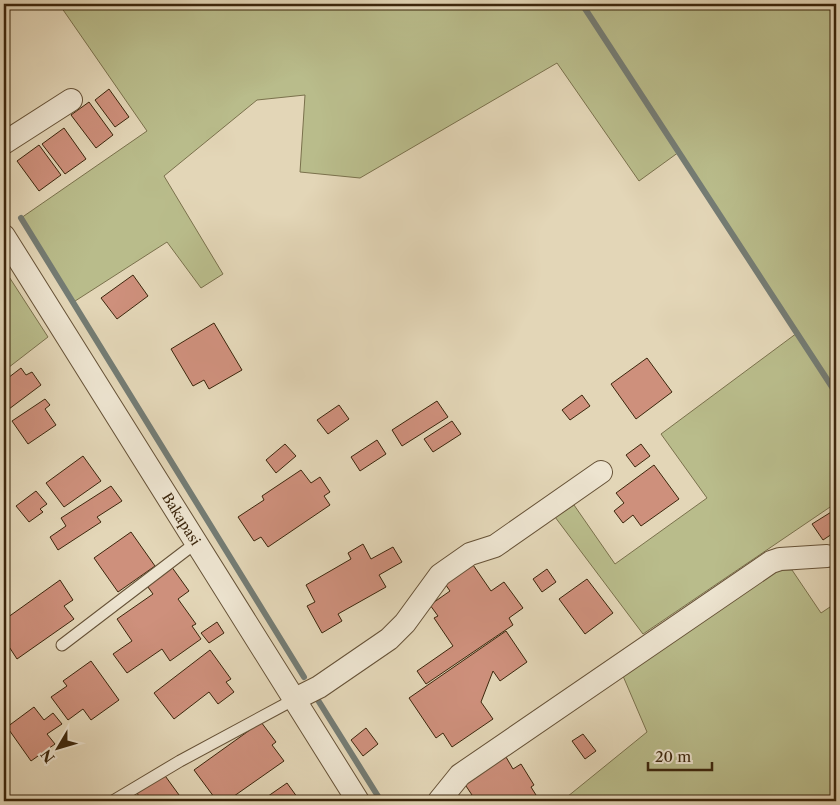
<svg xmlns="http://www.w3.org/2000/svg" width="840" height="805" viewBox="0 0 840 805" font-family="'Libre Caslon Text',serif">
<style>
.green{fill:#b9bc8b;stroke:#7a714c}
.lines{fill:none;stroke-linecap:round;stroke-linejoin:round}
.stream{stroke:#747c74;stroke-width:6}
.building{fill:#ce907c;stroke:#3c260c}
.lane-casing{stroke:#665237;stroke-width:13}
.street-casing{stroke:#665237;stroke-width:24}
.lane{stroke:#ede4d0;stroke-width:11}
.street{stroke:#ede4d0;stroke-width:22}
.labels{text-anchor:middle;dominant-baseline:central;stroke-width:4;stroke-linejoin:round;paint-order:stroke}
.street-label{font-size:14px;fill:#3c260c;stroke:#ede4d0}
</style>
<rect width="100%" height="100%" fill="#e3d6b7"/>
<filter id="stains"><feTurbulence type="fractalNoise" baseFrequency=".004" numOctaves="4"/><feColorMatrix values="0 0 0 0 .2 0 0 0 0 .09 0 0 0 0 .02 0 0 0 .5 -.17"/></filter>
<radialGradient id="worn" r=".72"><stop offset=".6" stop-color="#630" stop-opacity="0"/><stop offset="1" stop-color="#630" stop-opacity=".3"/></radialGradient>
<g class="green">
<polygon points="59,4 836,4 836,503 643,634 555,517 574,505 615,564 707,498 661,434 797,333 679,152 639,181 557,63 360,178 300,172 305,95 257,100 164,176 223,274 201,288 167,242 72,303 21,218 147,131"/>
<polygon points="4,269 48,337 4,371"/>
<polygon points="764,570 792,570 821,613 836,603 836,797 829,801 562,801 647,732 620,669"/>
</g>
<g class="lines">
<g class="stream">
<polyline points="582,4 836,393"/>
<polyline points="21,218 304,677"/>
<polyline points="316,697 381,801"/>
</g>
</g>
<g class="building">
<polygon points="109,89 129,117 115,127 95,100"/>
<polygon points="89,102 113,135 96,148 71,115"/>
<polygon points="64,128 86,159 65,174 42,144"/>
<polygon points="39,145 61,175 39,191 17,161"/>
<polygon points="133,275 148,296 117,319 101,298"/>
<polygon points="214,323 242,370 209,389 204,380 193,386 171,349"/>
<polygon points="647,358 672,392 636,419 611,384"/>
<polygon points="21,368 26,375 32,372 41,385 5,412 4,381"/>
<polygon points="582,395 590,406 570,420 562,410"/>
<polygon points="45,399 50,405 45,409 56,425 28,444 12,421"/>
<polygon points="437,401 448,417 402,446 392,430"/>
<polygon points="339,405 349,419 328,434 317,420"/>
<polygon points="452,421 461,434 433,452 424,439"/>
<polygon points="377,440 386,454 360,471 351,457"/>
<polygon points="285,444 296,456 276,473 266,460"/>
<polygon points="641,444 650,456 635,467 626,455"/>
<polygon points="83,456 101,481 64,507 46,483"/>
<polygon points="654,465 679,499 641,526 633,515 623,523 614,511 624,503 616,493"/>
<polygon points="301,470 311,483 320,477 330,492 324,496 330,505 268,547 261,537 254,541 238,517 264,500 262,496"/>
<polygon points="111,486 122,501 97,517 101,522 58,550 50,537 66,526 61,518"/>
<polygon points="36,491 47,504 40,509 43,512 29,522 16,506"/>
<polygon points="836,509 836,541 832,534 823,540 812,524"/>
<polygon points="131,532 155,566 118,592 94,558"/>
<polygon points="363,544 371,559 393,547 402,562 379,575 386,587 338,614 342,621 322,633 307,606 315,602 306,585 351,559 348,553"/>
<polygon points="471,562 491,591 504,582 523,608 509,618 513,625 426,684 417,671 453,646 434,618 438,616 430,605 450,591 443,581"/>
<polygon points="171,566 189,591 178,599 196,624 192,626 201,639 170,661 162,649 127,673 113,654 132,641 117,619 153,594 145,583"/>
<polygon points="547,569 556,582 542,592 533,579"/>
<polygon points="587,579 613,613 585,634 559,599"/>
<polygon points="60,580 73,600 64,606 74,619 17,659 4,639 4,620"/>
<polygon points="217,622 224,633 209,643 201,633"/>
<polygon points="506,631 527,662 500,681 493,671 481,702 493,719 452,747 443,733 436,738 409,698"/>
<polygon points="210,650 231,679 226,682 234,692 218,704 209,692 174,719 154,693"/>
<polygon points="91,661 119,700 91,720 83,709 68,720 51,697 67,686 63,681"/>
<polygon points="34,707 44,720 53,713 62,724 47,734 55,744 31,761 7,727"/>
<polygon points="261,722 276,742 272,745 284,761 227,801 217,801 194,770"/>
<polygon points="366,728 378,744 363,756 351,740"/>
<polygon points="583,734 596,751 585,759 572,741"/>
<polygon points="506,757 513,769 521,764 534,785 531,787 536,795 526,801 483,801 481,799 476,801 462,780 491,767"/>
<polygon points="163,773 182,799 179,801 136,801 140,798 137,793"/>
<polygon points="287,783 300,801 261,801"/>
</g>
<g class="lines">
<defs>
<g id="lane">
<polyline points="62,645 197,542"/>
<polyline points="113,801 180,761 295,699"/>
</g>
<g id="street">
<polyline points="4,143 71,100"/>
<path id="s1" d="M 4,236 L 358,801"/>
<polyline points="295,699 319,687 389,639 405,623 440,575 470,554 495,546 601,472"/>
<polyline points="439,801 460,775 771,562 780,559 827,556"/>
</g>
</defs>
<use href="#lane" class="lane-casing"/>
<use href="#street" class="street-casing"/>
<use href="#lane" class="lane"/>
<use href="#street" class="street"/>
</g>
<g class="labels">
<g class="street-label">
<text stroke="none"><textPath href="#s1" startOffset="334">Bakapasi</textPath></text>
</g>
</g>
<rect width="840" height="805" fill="none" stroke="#e3d6b7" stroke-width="20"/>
<rect x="5" y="5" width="830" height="795" fill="none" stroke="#3c260c" stroke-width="2.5"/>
<rect x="10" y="10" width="820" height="785" fill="none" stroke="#3c260c"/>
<g transform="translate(58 748) rotate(232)" stroke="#ede4d0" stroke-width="4" paint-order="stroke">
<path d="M0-4L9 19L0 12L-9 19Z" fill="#3c260c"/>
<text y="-8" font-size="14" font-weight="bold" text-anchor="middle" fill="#3c260c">N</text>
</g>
<path d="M648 762v8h64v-8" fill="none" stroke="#3c260c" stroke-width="2.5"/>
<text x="655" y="762" font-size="15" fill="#3c260c" stroke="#ede4d0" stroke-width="4" paint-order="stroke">20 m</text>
<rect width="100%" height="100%" filter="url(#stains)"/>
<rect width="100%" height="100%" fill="url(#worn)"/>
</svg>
